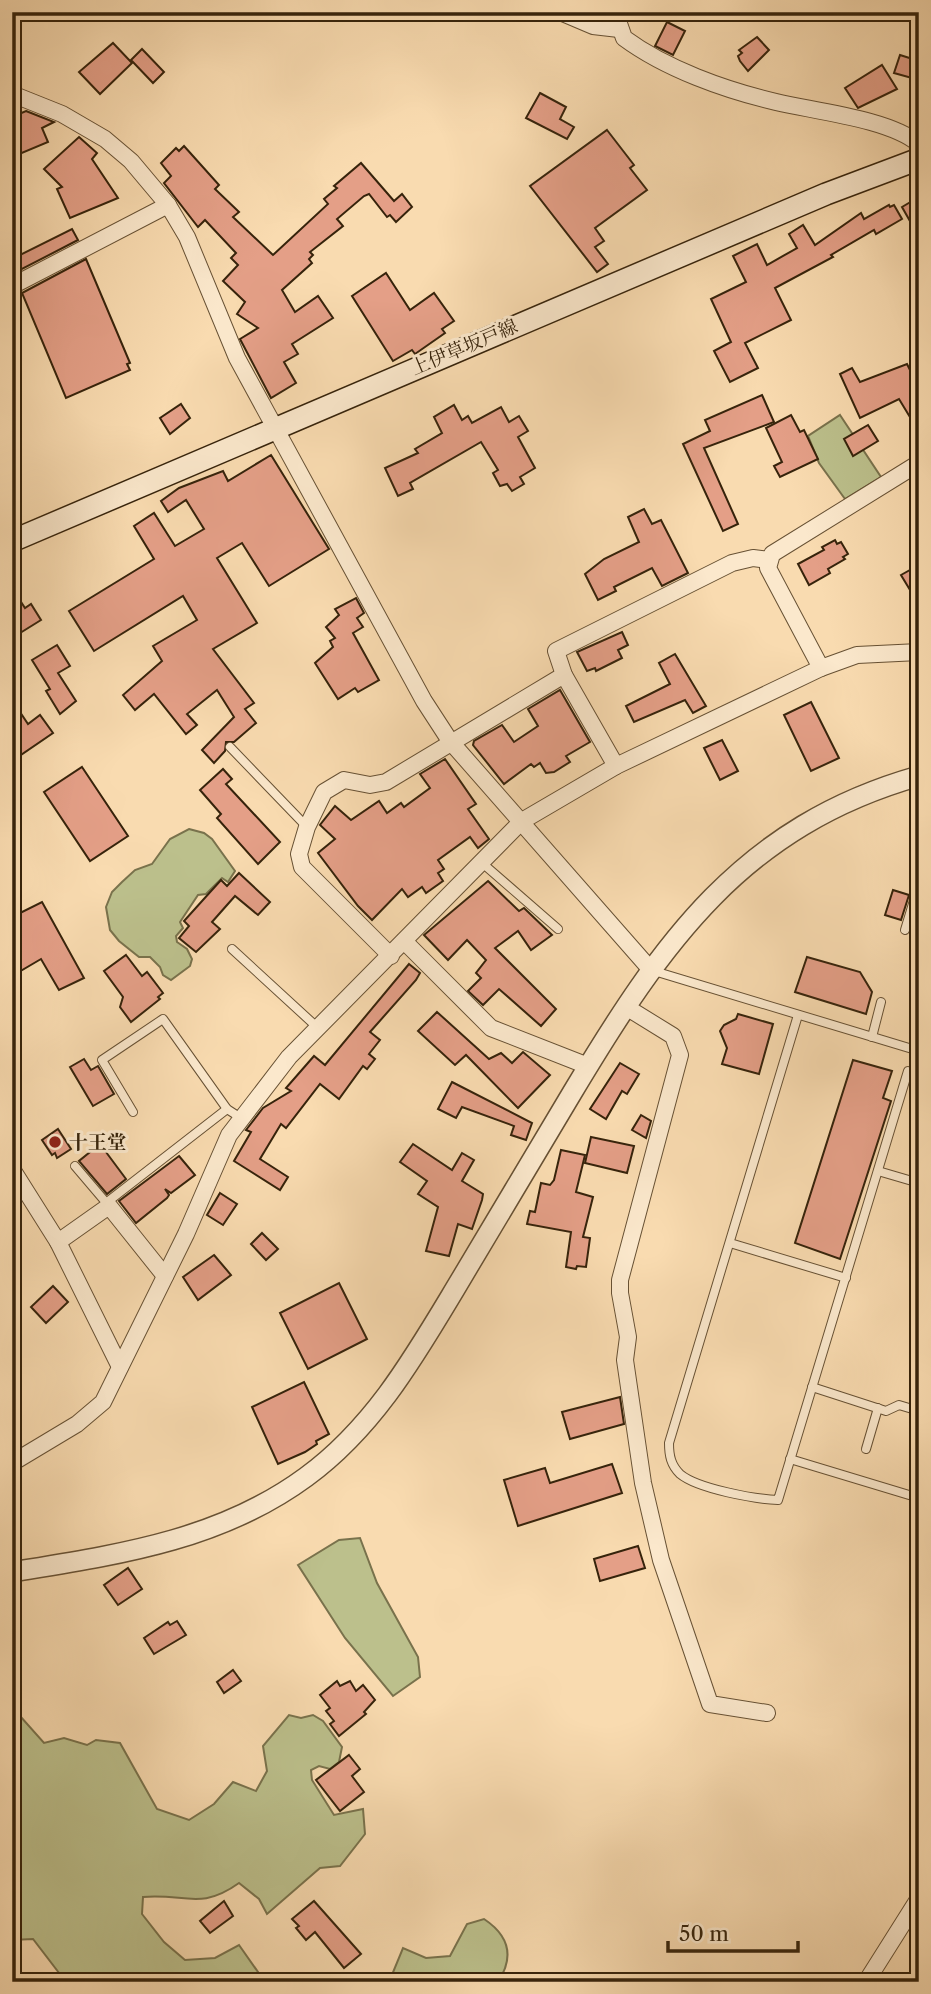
<svg xmlns="http://www.w3.org/2000/svg" width="931" height="1994" viewBox="0 0 931 1994" font-family="'Libre Caslon Text','Noto Serif JP',serif">
<style>
.green{fill:#bcc08c;stroke:#79724c;stroke-width:2}
.building{fill:#e49f87;stroke:#36230b;stroke-width:2}
.lines{fill:none;stroke-linecap:round;stroke-linejoin:round}
.service-casing{stroke:#675134;stroke-width:10}
.minor-casing{stroke:#675134;stroke-width:18}
.tertiary-casing{stroke:#675134;stroke-width:22}
.secondary-casing{stroke:#36230b;stroke-width:24}
.service{stroke:#fbe8cc;stroke-width:8}
.minor{stroke:#fbe8cc;stroke-width:16}
.tertiary{stroke:#fbe8cc;stroke-width:19}
.secondary{stroke:#fbe8cc;stroke-width:21}
.poi-dot{fill:#8f2418;stroke:#fbe8cc;stroke-width:2.5}
.labels{text-anchor:middle;dominant-baseline:central;stroke-width:6;stroke-linejoin:round;paint-order:stroke}
.street-label{font-size:19px;fill:#36230b;stroke:#fbe8cc}
.poi-label{font-size:19px;font-weight:bold;fill:#36230b;stroke:#fbe8cc;text-anchor:start}
</style>
<rect width="100%" height="100%" fill="#f9dbb0"/>
<filter id="stains"><feTurbulence type="fractalNoise" baseFrequency=".00286" numOctaves="4"/><feColorMatrix values="0 0 0 0 .2 0 0 0 0 .09 0 0 0 0 .02 0 0 0 .5 -.17"/></filter>
<radialGradient id="worn" r=".72"><stop offset=".6" stop-color="#630" stop-opacity="0"/><stop offset="1" stop-color="#630" stop-opacity=".3"/></radialGradient>
<g class="green">
<polygon points="840,415 881,477 845,499 819,463 808,436"/>
<polygon points="189,829 204,833 212,839 235,871 228,882 222,878 206,894 198,895 180,922 183,928 176,936 177,942 187,949 192,959 190,966 171,980 163,975 160,967 150,957 139,957 119,941 110,930 106,907 112,892 122,882 135,870 152,864 170,839"/>
<polygon points="360,1538 377,1583 418,1657 420,1677 393,1696 345,1638 298,1565 339,1540"/>
<path d="M 12,1707 L 44,1743 L 64,1738 L 87,1745 L 96,1740 L 120,1743 L 157,1809 L 189,1820 L 214,1804 L 233,1782 L 256,1791 L 267,1771 L 263,1746 L 289,1715 L 301,1718 L 313,1715 L 323,1721 L 342,1747 L 339,1762 L 330,1769 L 319,1766 L 311,1770 L 312,1780 L 334,1815 L 363,1809 L 365,1834 L 340,1866 L 320,1868 L 267,1914 L 259,1899 L 239,1883 C 200,1911 185,1893 143,1897 L 142,1914 L 164,1942 L 185,1960 L 215,1958 L 239,1945 L 265,1982 L 66,1982 L 33,1939 L 12,1940 Z"/>
<path d="M 484,1919 C 508,1935 515,1956 498,1982 L 389,1982 L 403,1948 L 426,1958 L 450,1956 L 467,1924 Z"/>
</g>
<g class="building">
<polygon points="667,22 685,31 673,55 655,46"/>
<polygon points="757,37 769,50 748,71 740,61 738,56 742,53 739,50"/>
<polygon points="113,43 132,63 100,94 79,72"/>
<polygon points="142,49 164,72 153,83 131,60"/>
<polygon points="900,55 919,61 919,80 894,73"/>
<polygon points="882,65 897,89 858,108 845,88"/>
<polygon points="540,93 566,107 560,119 574,127 567,139 526,118"/>
<polygon points="26,111 54,122 42,128 48,142 17,155 12,144 12,117"/>
<polygon points="607,130 634,165 630,168 647,190 595,228 604,241 595,247 608,264 597,272 530,186"/>
<polygon points="79,137 97,153 92,159 118,198 70,218 57,189 62,187 44,169"/>
<polygon points="184,146 219,185 215,189 239,212 233,217 273,255 328,204 324,199 337,188 334,186 361,163 394,201 402,194 412,207 396,222 390,215 387,217 369,194 364,196 337,219 343,226 310,252 313,255 309,259 312,263 282,290 295,312 318,296 333,318 292,344 298,354 284,362 296,383 271,398 240,339 258,328 237,314 245,302 223,281 238,265 231,258 236,253 205,220 198,227 164,183 171,176 161,163 176,148 179,151"/>
<polygon points="919,197 919,237 902,207"/>
<polygon points="889,205 890,207 894,205 902,219 876,234 874,230 831,255 833,257 775,288 791,320 745,343 758,368 730,382 714,351 731,342 711,299 746,282 733,256 757,244 767,265 797,248 789,234 803,225 815,245 861,213 864,219"/>
<polygon points="72,229 78,240 20,270 14,258"/>
<polygon points="86,259 130,363 127,364 130,370 66,398 22,293"/>
<polygon points="386,273 410,310 434,293 454,321 442,329 445,333 415,354 412,350 393,361 352,296"/>
<polygon points="907,364 919,388 919,432 899,399 860,418 840,374 852,368 860,382"/>
<polygon points="762,395 774,422 704,448 738,524 723,531 683,444 710,431 705,420"/>
<polygon points="181,404 190,418 170,434 160,418"/>
<polygon points="454,405 462,420 468,416 472,423 501,407 509,422 519,416 528,431 518,437 535,468 520,477 524,484 512,491 507,484 500,486 493,473 498,470 481,442 410,483 413,489 398,496 385,468 418,453 415,449 442,433 434,417"/>
<polygon points="791,415 800,432 804,430 818,459 780,477 774,466 782,462 766,428"/>
<polygon points="868,425 878,441 853,456 844,439"/>
<polygon points="271,455 329,549 269,586 242,543 217,558 257,623 213,649 254,703 245,709 256,723 234,742 226,742 225,751 214,763 202,750 234,717 217,690 187,714 197,725 186,734 154,694 135,710 123,695 162,661 153,646 197,620 183,596 94,651 69,611 154,559 134,526 154,513 175,546 204,529 186,500 168,512 161,501 179,488 223,471 228,481"/>
<polygon points="644,509 652,524 661,520 688,573 662,586 652,568 614,587 616,591 598,600 585,574 604,559 639,542 628,517"/>
<polygon points="835,540 837,544 841,542 848,554 843,557 845,559 828,569 830,573 809,585 798,564 824,550 822,547"/>
<polygon points="919,565 919,585 910,590 901,575"/>
<polygon points="12,588 25,608 31,604 41,620 12,638"/>
<polygon points="356,598 364,613 357,618 363,627 353,633 379,680 358,692 355,688 338,699 315,663 333,647 330,641 335,638 326,627 339,615 335,609"/>
<polygon points="622,632 628,645 618,650 622,658 596,671 595,668 587,671 577,652"/>
<polygon points="57,645 70,666 58,673 76,701 60,714 46,691 50,689 32,660"/>
<polygon points="675,654 706,706 693,713 685,700 634,722 626,706 670,684 659,663"/>
<polygon points="560,690 590,742 566,756 570,762 554,772 546,773 540,763 534,767 531,764 504,784 473,745 474,741 502,725 514,742 538,726 528,709"/>
<polygon points="12,700 28,724 40,715 53,733 12,761"/>
<polygon points="811,702 839,758 811,771 784,715"/>
<polygon points="722,740 738,771 720,780 704,748"/>
<polygon points="445,759 476,804 468,809 489,839 478,848 470,837 438,860 444,869 438,873 443,881 426,893 422,887 408,897 402,889 372,920 358,906 318,853 335,839 320,825 335,806 351,820 379,801 387,813 401,803 404,807 430,788 420,774"/>
<polygon points="82,767 128,836 90,861 44,792"/>
<polygon points="223,769 232,779 226,784 280,842 258,864 217,818 221,814 200,790"/>
<polygon points="239,873 270,902 258,915 235,896 212,922 220,929 196,952 179,938 189,926 184,921 221,880 227,886"/>
<polygon points="488,881 519,911 524,908 552,935 531,950 518,931 495,948 556,1009 541,1026 499,989 483,1005 468,991 481,978 476,973 486,960 467,940 448,960 424,935"/>
<polygon points="893,890 909,895 901,920 885,915"/>
<polygon points="42,902 84,978 59,990 41,959 12,976 12,922 18,919 16,915"/>
<polygon points="126,955 142,976 147,972 163,993 158,997 160,999 131,1022 120,1007 123,997 104,971"/>
<polygon points="807,957 860,972 872,992 866,1014 795,992"/>
<polygon points="409,964 420,973 416,980 370,1032 380,1040 369,1054 375,1059 367,1069 363,1066 339,1099 320,1084 286,1128 281,1124 260,1159 288,1177 280,1190 234,1161 251,1132 246,1130 263,1108 291,1091 286,1088 314,1056 325,1065"/>
<polygon points="437,1012 489,1059 501,1053 512,1063 523,1052 550,1075 518,1108 466,1055 455,1065 418,1031"/>
<polygon points="738,1014 773,1024 759,1074 722,1064 727,1048 720,1031 724,1025 736,1019"/>
<polygon points="84,1059 91,1070 98,1066 114,1094 93,1106 70,1067"/>
<polygon points="853,1060 892,1071 883,1098 891,1101 840,1259 795,1243"/>
<polygon points="620,1063 639,1074 627,1094 622,1091 606,1119 590,1109"/>
<polygon points="452,1082 532,1123 526,1140 511,1135 514,1126 462,1107 456,1118 438,1109"/>
<polygon points="641,1115 651,1121 646,1138 632,1130"/>
<polygon points="58,1129 71,1149 57,1158 55,1153 52,1155 42,1140"/>
<polygon points="591,1137 634,1146 627,1173 585,1163"/>
<polygon points="100,1144 126,1179 107,1194 79,1161"/>
<polygon points="413,1144 452,1170 462,1153 474,1160 462,1181 483,1194 482,1200 472,1229 458,1224 449,1256 426,1251 438,1207 418,1194 427,1181 400,1162"/>
<polygon points="561,1150 585,1155 576,1192 593,1197 583,1237 590,1238 586,1267 577,1266 576,1269 566,1267 571,1232 527,1224 530,1211 535,1212 541,1183 550,1185 554,1180"/>
<polygon points="179,1156 195,1175 171,1193 165,1189 169,1195 167,1198 136,1223 119,1201"/>
<polygon points="220,1193 237,1204 223,1225 207,1215"/>
<polygon points="262,1233 278,1249 266,1260 251,1244"/>
<polygon points="214,1255 231,1275 198,1300 183,1277"/>
<polygon points="339,1283 367,1339 308,1369 280,1313"/>
<polygon points="53,1286 68,1302 46,1323 31,1307"/>
<polygon points="304,1382 329,1434 316,1441 317,1444 305,1452 278,1464 252,1407"/>
<polygon points="620,1397 624,1424 570,1439 562,1412"/>
<polygon points="612,1464 622,1493 518,1526 504,1480 545,1468 550,1483"/>
<polygon points="638,1546 645,1568 600,1581 594,1559"/>
<polygon points="128,1568 142,1589 118,1605 104,1585"/>
<polygon points="177,1621 186,1635 154,1654 144,1638 168,1622 170,1625"/>
<polygon points="233,1670 241,1681 224,1693 217,1682"/>
<polygon points="337,1681 340,1686 350,1681 356,1691 363,1685 375,1700 364,1712 366,1714 339,1736 330,1724 334,1721 326,1711 330,1708 320,1695"/>
<polygon points="349,1755 360,1769 352,1776 364,1792 340,1811 316,1780"/>
<polygon points="224,1901 233,1916 210,1933 200,1921"/>
<polygon points="314,1901 361,1954 344,1968 315,1932 306,1940 296,1928 299,1926 292,1919"/>
</g>
<g class="lines">
<defs>
<g id="service">
<polyline points="230,747 307,827"/>
<polyline points="481,862 558,929"/>
<polyline points="905,930 919,884"/>
<polyline points="232,949 318,1028"/>
<polyline points="654,971 919,1051"/>
<path d="M 798,1015 L 669,1443 C 669,1456 671,1465 680,1474 C 698,1489 755,1499 778,1500 L 908,1071"/>
<polyline points="872,1037 881,1002"/>
<polyline points="133,1112 102,1060 163,1019 227,1109 241,1118"/>
<polyline points="75,1166 109,1206"/>
<polyline points="878,1171 919,1183"/>
<polyline points="106,1203 227,1109"/>
<polyline points="730,1243 846,1278"/>
<polyline points="812,1387 886,1411 899,1405 919,1411"/>
<polyline points="866,1449 878,1408"/>
<polyline points="790,1459 919,1498"/>
</g>
<g id="minor">
<polyline points="560,12 593,26 619,29"/>
<path d="M 620,12 L 617,18 L 624,38 C 666,69 725,90 776,102 C 814,111 890,119 919,144"/>
<polyline points="12,94 62,114 105,139 131,161 168,205 187,237 237,358 424,701 450,741 651,970"/>
<polyline points="12,286 168,205"/>
<polyline points="821,668 768,568 772,554 919,463"/>
<polyline points="616,766 564,675 556,651 732,563 753,558 769,560"/>
<polyline points="404,941 491,1028 588,1066"/>
<polyline points="391,956 302,867 299,854 307,827 324,792 344,780 370,785 386,782 564,675"/>
<polyline points="626,1007 673,1036 680,1055 620,1280 620,1293 628,1337 625,1360 643,1483 661,1560 710,1704 767,1713"/>
<polyline points="12,1169 58,1242 120,1367"/>
<polyline points="58,1242 109,1206 165,1276"/>
<polyline points="12,1463 77,1424 103,1402 186,1234 229,1135 289,1057 522,821 616,766 821,668 857,655 919,652"/>
<polyline points="866,1982 919,1898"/>
</g>
<path id="tertiary" d="M 12,1572 C 116,1555 219,1541 306,1477 C 373,1428 413,1359 455,1289 C 494,1224 533,1158 572,1093 C 662,943 742,826 919,776"/>
<polyline id="secondary" points="12,541 826,194 919,159"/>
</defs>
<use href="#service" class="service-casing"/>
<use href="#minor" class="minor-casing"/>
<use href="#tertiary" class="tertiary-casing"/>
<use href="#secondary" class="secondary-casing"/>
<use href="#service" class="service"/>
<use href="#minor" class="minor"/>
<use href="#tertiary" class="tertiary"/>
<use href="#secondary" class="secondary"/>
</g>
<circle class="poi-dot" cx="55" cy="1142" r="7"/>
<g class="labels">
<g class="street-label">
<text transform="translate(464 347) rotate(-23)">上伊草坂戸線</text>
</g>
<g class="poi-label">
<text x="69" y="1142">十王堂</text>
</g>
</g>
<rect width="931" height="1994" fill="none" stroke="#f9dbb0" stroke-width="42"/>
<rect x="14" y="14" width="903" height="1966" fill="none" stroke="#36230b" stroke-width="3.5"/>
<rect x="21" y="21" width="889" height="1952" fill="none" stroke="#36230b" stroke-width="2"/>
<path d="M668 1941v10h130v-10" fill="none" stroke="#36230b" stroke-width="3.5"/>
<text x="679" y="1941" font-size="21" fill="#36230b" stroke="#fbe8cc" stroke-width="5" paint-order="stroke">50 m</text>
<rect width="100%" height="100%" filter="url(#stains)"/>
<rect width="100%" height="100%" fill="url(#worn)"/>
</svg>
